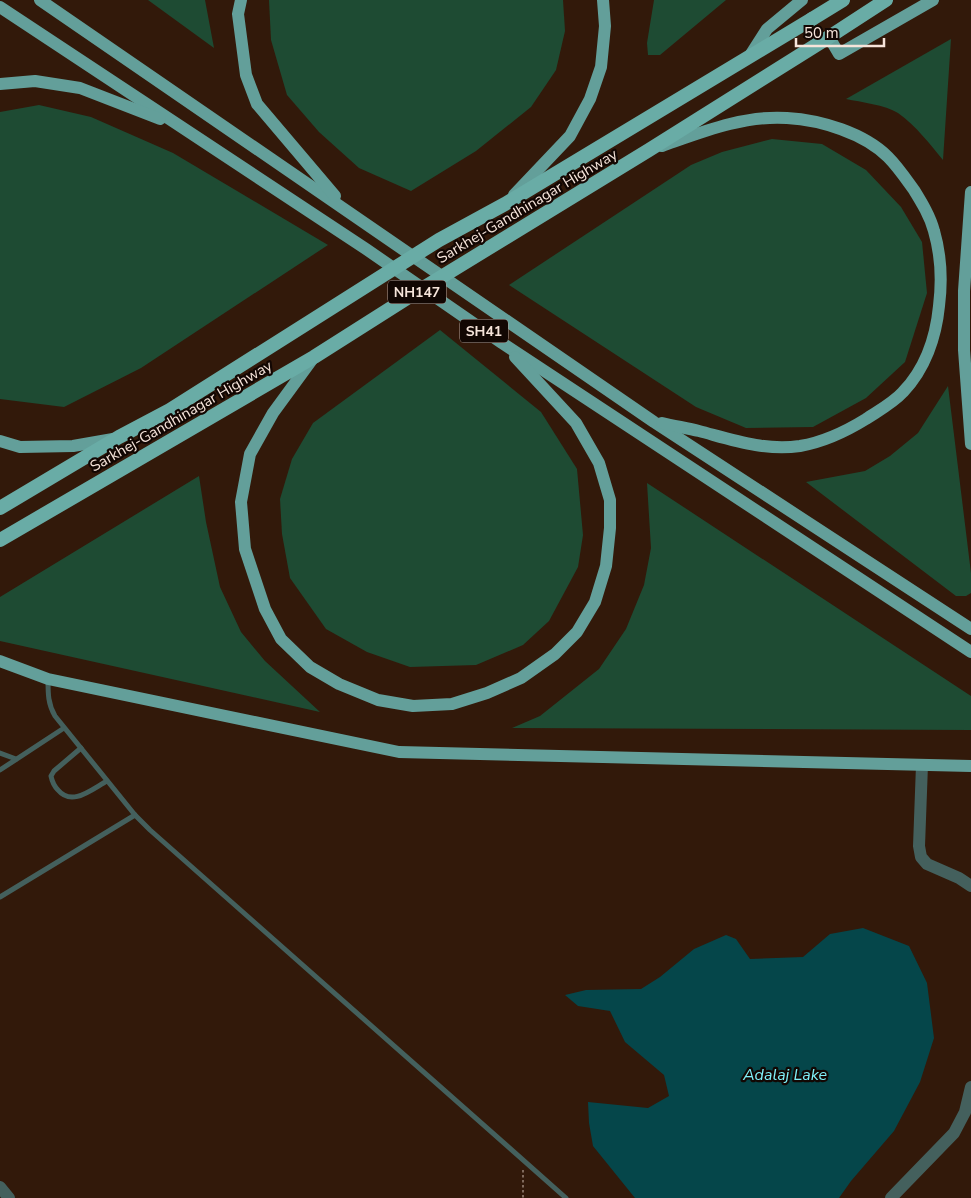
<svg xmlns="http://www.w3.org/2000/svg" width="971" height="1198" viewBox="0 0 971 1198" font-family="'Nunito Sans',sans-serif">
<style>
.green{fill:#1e4b33}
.water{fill:#05464a}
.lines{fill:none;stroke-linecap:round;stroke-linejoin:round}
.path{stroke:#806a5d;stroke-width:2;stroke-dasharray:2.5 2.5;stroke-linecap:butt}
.service{stroke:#44605d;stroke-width:5}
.tertiary{stroke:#44605d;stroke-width:12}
.primary{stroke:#639f9a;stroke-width:12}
.trunk{stroke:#69aca6;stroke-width:14}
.trunk-bridge{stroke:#69aca6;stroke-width:14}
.labels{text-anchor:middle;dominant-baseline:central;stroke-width:4.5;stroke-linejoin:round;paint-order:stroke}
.shield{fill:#120703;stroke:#b2a29a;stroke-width:1}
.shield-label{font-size:14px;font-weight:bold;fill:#f6e4da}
.street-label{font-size:15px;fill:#f6e4da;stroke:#120703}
.water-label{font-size:16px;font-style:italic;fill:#80f1f9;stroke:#120703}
</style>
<rect width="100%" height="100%" fill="#32190a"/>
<g class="green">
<polygon points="148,0 205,0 214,48"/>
<polygon points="269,0 563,0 565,31 556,70 531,107 476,151 411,191 359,168 319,132 287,95 271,40"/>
<polygon points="654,0 726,0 660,55 648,55 647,43"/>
<path d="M 951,39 L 943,160 C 930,144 916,126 898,113 C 885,105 861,102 846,99 Z"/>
<polygon points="39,105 91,117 173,153 328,245 141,368 64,407 0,399 0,112"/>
<polygon points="772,139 822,144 866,170 901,207 922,242 927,293 905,362 866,398 813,427 746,428 696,407 509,285 691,165 722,152"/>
<polygon points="440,330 541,412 577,469 583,535 578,567 549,621 523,645 476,665 410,667 367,652 326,629 290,578 282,534 280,499 292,459 313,423"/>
<polygon points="948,386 971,573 971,593 966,596 956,596 806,482 865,471 890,456 918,433"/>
<polygon points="199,476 206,522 220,587 241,632 265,661 320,712 0,641 0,597"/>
<polygon points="647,483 971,696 971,730 512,728 540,716 599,669 626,629 644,585 651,548"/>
</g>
<polygon class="water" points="863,928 909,946 927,983 934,1038 920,1082 894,1131 851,1181 839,1198 635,1198 593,1146 589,1123 588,1102 648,1108 669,1096 664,1075 625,1042 610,1011 578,1006 565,995 586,990 641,989 660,977 694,949 726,935 736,939 750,959 803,957 830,934"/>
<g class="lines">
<polyline class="path" points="523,1170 523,1198"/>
<g class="service">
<path d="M 48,679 C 48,694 48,704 55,716 L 135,815 L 150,830 L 566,1198"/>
<path d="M 81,748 L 54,771 L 51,776 C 52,781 54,786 58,790 C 72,807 92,789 107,781"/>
<polyline points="0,753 16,759"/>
<polyline points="0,770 64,728"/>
<polyline points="0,897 135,815"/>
</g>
<g class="tertiary">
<polyline points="922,765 919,846 921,857 927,864 959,878 971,886"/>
<polyline points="0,1187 9,1198"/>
<polyline points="891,1198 954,1133 965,1112 971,1087"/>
</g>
<g class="primary">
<polyline points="40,0 654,422 971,629"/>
<polyline points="241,0 238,14 246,75 257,104 335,196"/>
<polyline points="0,7 366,249 502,343 971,652"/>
<polyline points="829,37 839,54 933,0"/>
<polyline points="751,54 767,29 802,0"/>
<polyline points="0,84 35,81 80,88 160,119"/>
<polyline points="971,192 964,291 964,350 971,444"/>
<polyline points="514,195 570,136 590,99 601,67 605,26 603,0"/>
<polyline points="314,357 273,413 250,454 241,502 245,549 265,609 281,639 310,667 339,684 378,700 413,706 452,704 487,693 521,678 555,654 577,632 595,602 606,566 610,528 610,500 599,463 576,423 515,357"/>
<path d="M 662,423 C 674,426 687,428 699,431 C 733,440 764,451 800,446 C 824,442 845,432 866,419 C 878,411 893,403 903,392 C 925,369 936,337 939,306 C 942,282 941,255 934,231 C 930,216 922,203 914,190 C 906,179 898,167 888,157 C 864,133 821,120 787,118 C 744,115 702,132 662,146"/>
<polyline points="0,441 20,447 73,446 113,439"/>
<polyline points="0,661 48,679 399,752 971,766"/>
</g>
<g class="trunk">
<polyline points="812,19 843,0"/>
<polyline points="829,37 886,0"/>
</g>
<g class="trunk-bridge">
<polyline points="0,508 119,437 170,410 439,240 505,204 812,19"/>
<polyline points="0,540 314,357 407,298 649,150 829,37"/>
</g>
</g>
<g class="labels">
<g class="shield">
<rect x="388" y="280.5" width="58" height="23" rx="4"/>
<rect x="460" y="319.5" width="48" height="23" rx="4"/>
</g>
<g class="shield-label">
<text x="417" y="292">NH147</text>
<text x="484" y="331">SH41</text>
</g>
<g class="street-label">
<text transform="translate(527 206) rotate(-31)">Sarkhej-Gandhinagar Highway</text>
<text transform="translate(181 416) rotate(-30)">Sarkhej-Gandhinagar Highway</text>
</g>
<g class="water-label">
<text x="785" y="1075">Adalaj Lake</text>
</g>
</g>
<path d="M796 38v8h88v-8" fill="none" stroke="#f6e4da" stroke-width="2.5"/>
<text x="804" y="38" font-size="15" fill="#f6e4da" stroke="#120703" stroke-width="4" paint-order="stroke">50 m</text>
</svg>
